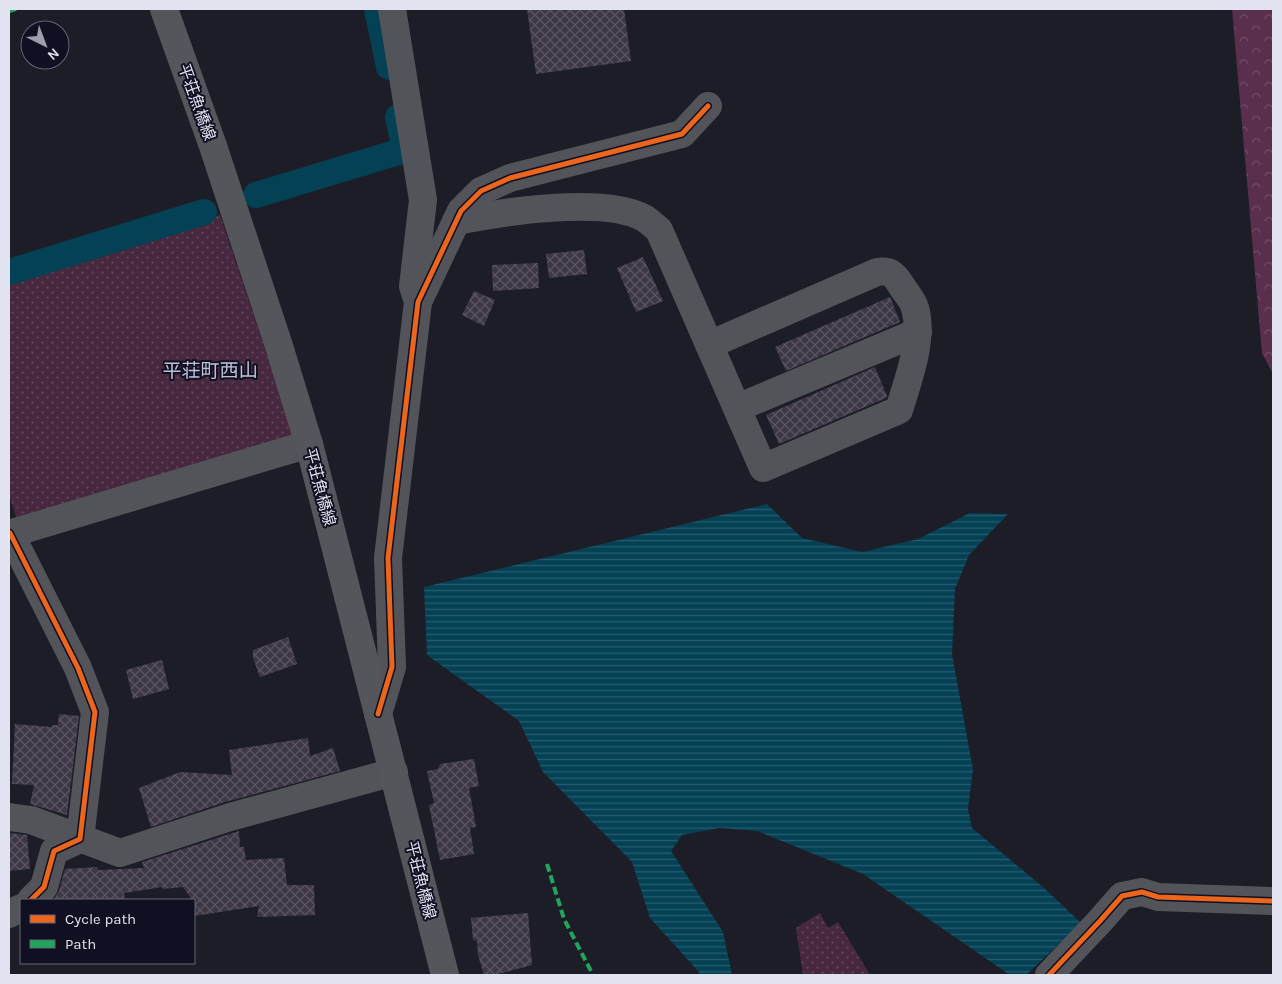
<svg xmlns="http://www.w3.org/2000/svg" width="1282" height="984" viewBox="0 0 1282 984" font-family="Karla,'Noto Sans JP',sans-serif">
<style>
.grass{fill:url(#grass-dots)}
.forest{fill:url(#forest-crowns)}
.water{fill:url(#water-rules)}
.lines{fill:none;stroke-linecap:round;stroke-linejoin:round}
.canal{stroke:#044155;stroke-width:26}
.building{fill:url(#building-cross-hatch)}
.minor{stroke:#535459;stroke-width:28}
.major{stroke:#54565c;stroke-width:28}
.quiet{stroke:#20a55d;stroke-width:4;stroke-dasharray:8 4;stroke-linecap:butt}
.cycleway-casing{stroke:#101022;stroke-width:8}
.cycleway{stroke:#eb651d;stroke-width:5}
.labels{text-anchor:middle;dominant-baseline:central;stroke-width:4;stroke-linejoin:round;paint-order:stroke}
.street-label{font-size:16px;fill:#e2e3f1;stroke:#101022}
.quarter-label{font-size:19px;fill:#bfc1db;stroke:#101022}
</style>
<defs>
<pattern id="grass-dots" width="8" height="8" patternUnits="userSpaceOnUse" patternTransform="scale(1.25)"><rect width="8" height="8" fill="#47283e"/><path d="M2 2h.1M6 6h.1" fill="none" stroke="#61475a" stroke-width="1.8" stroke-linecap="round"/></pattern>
<pattern id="forest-crowns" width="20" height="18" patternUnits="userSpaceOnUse" patternTransform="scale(1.25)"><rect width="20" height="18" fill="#5a2f4e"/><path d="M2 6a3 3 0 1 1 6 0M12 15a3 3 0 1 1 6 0" fill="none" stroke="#714d68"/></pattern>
<pattern id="water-rules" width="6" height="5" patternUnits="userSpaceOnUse" patternTransform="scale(1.25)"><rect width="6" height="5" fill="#044155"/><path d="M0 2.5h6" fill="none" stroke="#285c6e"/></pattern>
<pattern id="building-cross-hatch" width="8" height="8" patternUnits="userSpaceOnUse" patternTransform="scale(1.25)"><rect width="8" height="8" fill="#3e3846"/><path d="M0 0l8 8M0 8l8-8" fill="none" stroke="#5a5561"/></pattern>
</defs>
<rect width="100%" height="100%" fill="#1d1d28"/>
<g class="grass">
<polygon points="220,215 294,436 17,520 9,495 9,275"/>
<polygon points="820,913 828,928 838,922 870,975 803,975 796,928"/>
</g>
<polygon class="forest" points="1232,9 1273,9 1273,374 1262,353"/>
<polygon class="water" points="767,504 802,538 862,552 918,539 970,513 1008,514 969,555 955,589 952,654 973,770 968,809 972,828 1043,887 1081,923 1026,975 1010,975 863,874 757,831 719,828 682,835 671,851 723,932 732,975 699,975 699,972 650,918 632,862 543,772 519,721 427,655 424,587"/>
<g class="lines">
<g class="canal">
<polyline points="377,9 389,67"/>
<polyline points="256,195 405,150 398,117"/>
<polyline points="9,272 204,212"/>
</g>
</g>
<g class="building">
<polygon points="527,9 624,9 631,61 536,74"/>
<polygon points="584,250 587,274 549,278 546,254"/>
<polygon points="643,257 663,301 636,312 617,268"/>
<polygon points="538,263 539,288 493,291 492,265"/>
<polygon points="474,291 495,300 484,326 462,315"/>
<polygon points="890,297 900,322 786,371 775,347"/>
<polygon points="875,367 887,396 886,398 779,444 766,415"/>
<polygon points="288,637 297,664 260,677 253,658 253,650"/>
<polygon points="162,660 169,689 133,699 126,670"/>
<polygon points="59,714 79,716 67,815 30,804 34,785 12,784 15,724 52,727 52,725 58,725"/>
<polygon points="308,738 310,756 333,748 340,771 225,802 151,827 139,788 180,772 232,775 229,750"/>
<polygon points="474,759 479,786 469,788 476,827 470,828 474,854 440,860 429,805 434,803 427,771 438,769 440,764"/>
<polygon points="239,831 240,847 244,847 246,860 284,858 287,885 314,885 315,915 257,917 259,906 194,916 194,900 192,900 183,887 163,889 162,887 124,893 125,900 53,900 59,891 65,869 97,867 98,870 144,868 142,862"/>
<polygon points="9,833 27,835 30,869 9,871"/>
<polygon points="528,913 532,965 495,975 484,975 478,955 477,941 473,940 471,918"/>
</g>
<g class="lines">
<g class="minor">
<polyline points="392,9 423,200 413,286 416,296"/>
<path d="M 456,221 C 501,212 604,196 644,218 C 649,221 654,226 659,230 L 763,468 L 899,410 C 908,380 924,339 915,308 C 913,300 905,292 901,285 C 894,274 890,270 877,272 L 709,345"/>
<polyline points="737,408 918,332"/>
<polyline points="10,533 78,668 95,712 80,839 54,851 44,887 31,900"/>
<polyline points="9,534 309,444"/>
<polyline points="378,714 392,667 388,558 418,302 461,211 481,191 510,178 682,134 708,106"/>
<polyline points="9,817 31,820 120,853 230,817 394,772"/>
<polyline points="9,914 21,908"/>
<polyline points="1049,975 1100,921 1122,896 1142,892 1158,897 1273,901"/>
</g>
<polyline class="major" points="164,9 213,146 279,346 309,444 445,975"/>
<g class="quiet">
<polyline points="9,11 16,9"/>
<polyline points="547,864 564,919 593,975"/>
</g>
<defs>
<g id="cycleway">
<polyline points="9,534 10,533 78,668 95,712 80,839 54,851 44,887 31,900"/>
<polyline points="378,714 392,667 388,558 418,302 461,211 481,191 510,178 682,134 708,106"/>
<polyline points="1049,975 1100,921 1122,896 1142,892 1158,897 1273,901"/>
</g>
</defs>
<use href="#cycleway" class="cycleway-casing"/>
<use href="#cycleway" class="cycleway"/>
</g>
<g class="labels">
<g class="street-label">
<text transform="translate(197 102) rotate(70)">平荘魚橋線</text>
<text transform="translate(320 487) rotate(75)">平荘魚橋線</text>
<text transform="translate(421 880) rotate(76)">平荘魚橋線</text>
</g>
<g class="quarter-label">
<text x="210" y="371">平荘町西山</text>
</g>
</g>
<rect width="1282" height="984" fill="none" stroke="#e2e3f1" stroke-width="20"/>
<rect x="20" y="899" width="175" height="65" fill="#101022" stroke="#646475"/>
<rect x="30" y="915" width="25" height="8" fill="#eb651d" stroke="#646475"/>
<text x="65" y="924" font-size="15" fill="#e2e3f1">Cycle path</text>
<rect x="30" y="940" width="25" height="8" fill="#20a55d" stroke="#646475"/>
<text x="65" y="949" font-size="15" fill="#e2e3f1">Path</text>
<g transform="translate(45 45) rotate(138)"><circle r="24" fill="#101022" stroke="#646475"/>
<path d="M0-4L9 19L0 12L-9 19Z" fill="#9d9eab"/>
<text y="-8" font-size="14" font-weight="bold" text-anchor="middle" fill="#e2e3f1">N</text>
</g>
</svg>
